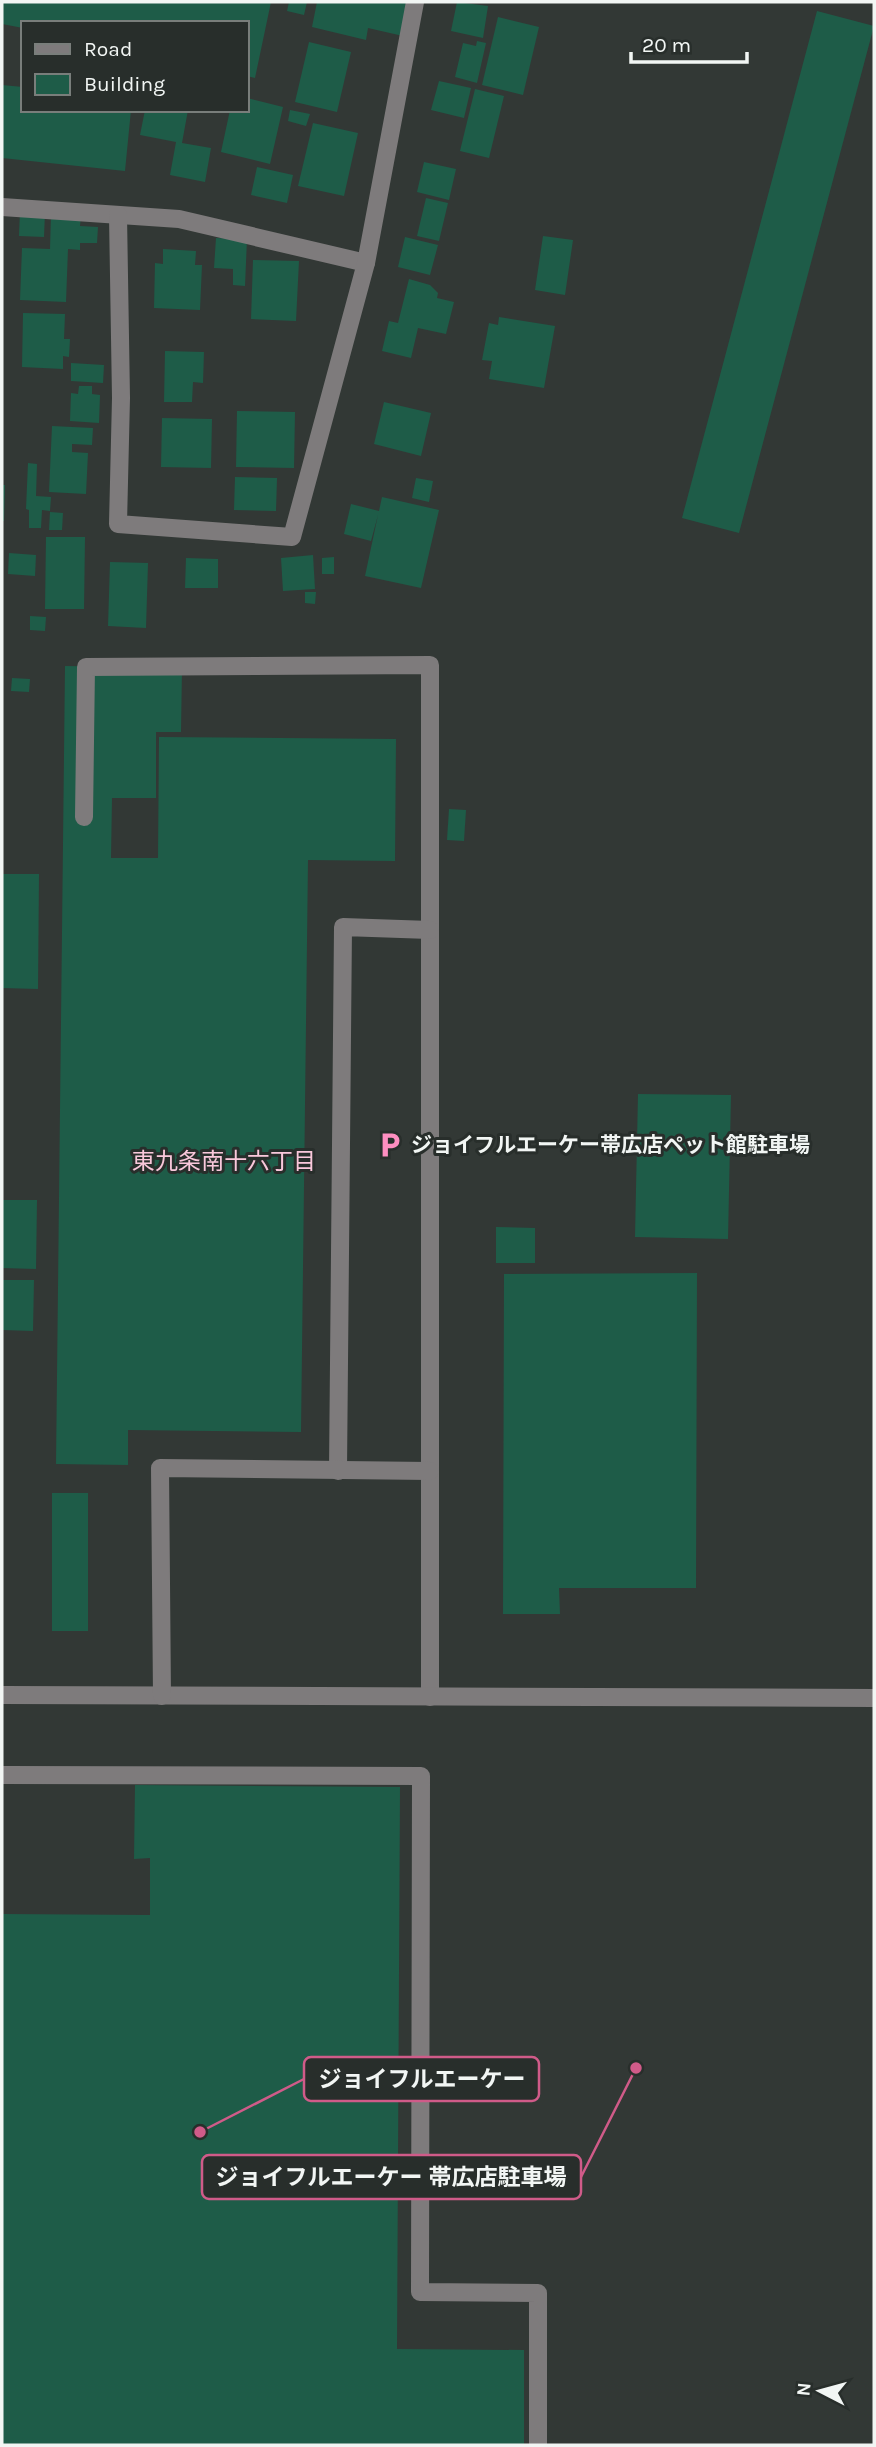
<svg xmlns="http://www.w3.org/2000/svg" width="876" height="2447" viewBox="0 0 876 2447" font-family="Karla,'Noto Sans JP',sans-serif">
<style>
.building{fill:#1e5c48}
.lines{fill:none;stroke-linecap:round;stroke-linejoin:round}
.minor{stroke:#7e7b7c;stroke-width:18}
.labels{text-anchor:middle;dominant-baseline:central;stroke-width:6;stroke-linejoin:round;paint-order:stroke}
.poi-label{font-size:21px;font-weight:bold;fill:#f2f6f4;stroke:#282e2b;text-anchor:start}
.neighbourhood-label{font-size:23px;fill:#f9c8db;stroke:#282e2b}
.leader{fill:none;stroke:#d05b89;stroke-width:2.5}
.callout-dot{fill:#d05b89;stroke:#282e2b;stroke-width:2.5}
.callout{fill:#282e2b;stroke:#d05b89;stroke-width:2.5}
.callout-label{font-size:23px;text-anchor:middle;font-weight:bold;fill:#f2f6f4}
</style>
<rect width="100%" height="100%" fill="#323835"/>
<g class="building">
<polygon points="2,2 271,2 255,78 247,76 247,23 23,23 23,28 2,24"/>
<polygon points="289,2 307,2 304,15 287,11"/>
<polygon points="317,2 411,2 403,36 368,28 366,40 312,27"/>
<polygon points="457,2 488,6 483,38 451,31"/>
<polygon points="817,11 874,26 739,533 682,518"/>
<polygon points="498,17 539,27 523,95 482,85"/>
<polygon points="477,41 486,43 477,83 455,77 463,43 476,46"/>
<polygon points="309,42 351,52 337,112 295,102"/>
<polygon points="439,81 471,88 464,118 431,110"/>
<polygon points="2,85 23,87 23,110 131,110 125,171 2,158"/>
<polygon points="475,89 504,96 489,158 460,151"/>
<polygon points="247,98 283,107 270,164 221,152 230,110 247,110"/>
<polygon points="145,110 188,110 182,143 211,148 205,182 170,175 176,142 140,135"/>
<polygon points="290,110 310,114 306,126 288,121"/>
<polygon points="313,123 358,133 344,196 298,186"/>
<polygon points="424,162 456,169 449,200 417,192"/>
<polygon points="257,167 293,175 287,203 251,195"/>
<polygon points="426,198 448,203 439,241 417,236"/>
<polygon points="20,211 45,212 44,237 19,236"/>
<polygon points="51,214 81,215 80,226 98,227 97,243 80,243 80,250 68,249 66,302 20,300 22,248 50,249"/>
<polygon points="543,236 573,240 565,295 535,290"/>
<polygon points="405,237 438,245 430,275 398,267"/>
<polygon points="216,238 247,239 245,286 233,285 233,269 214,268"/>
<polygon points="163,249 196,251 195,265 202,265 200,310 154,308 155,263 163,264"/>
<polygon points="253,260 299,261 296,321 251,319"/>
<polygon points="409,279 430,285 438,293 437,298 454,302 446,334 418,328 411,358 382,351 389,321 398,323"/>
<polygon points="23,313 65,314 64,339 70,339 69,357 63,356 63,369 22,367"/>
<polygon points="499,317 555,326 544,388 489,379 492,361 482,360 489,323 498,325"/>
<polygon points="165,351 204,352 203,383 193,382 192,402 164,402"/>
<polygon points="71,363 104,365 103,383 71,381"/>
<polygon points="79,386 92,386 92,394 100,395 99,423 70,421 71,393 78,394"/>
<polygon points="384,402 431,413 421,456 374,444"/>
<polygon points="237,411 295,412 294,468 236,467"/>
<polygon points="162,418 212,419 211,468 161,467"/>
<polygon points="52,426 93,428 92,445 72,444 72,452 88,453 86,494 49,492"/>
<polygon points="28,463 37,464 36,496 51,497 50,511 42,510 41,528 29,528 29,510 26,509"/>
<polygon points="235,477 277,478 276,511 234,510"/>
<polygon points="416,478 433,481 429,502 412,498"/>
<polygon points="2,485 5,485 4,521 2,521"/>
<polygon points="382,497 439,510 421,588 365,576 378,515 371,541 344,534 351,504 379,511"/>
<polygon points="50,512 63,513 62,530 49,530"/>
<polygon points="46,537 85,537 84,609 45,609"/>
<polygon points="9,553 36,555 35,576 8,574"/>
<polygon points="313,555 315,589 283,591 281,558"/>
<polygon points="334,557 334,574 322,574 322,558"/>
<polygon points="186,558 218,559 218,588 185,588"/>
<polygon points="110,562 148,563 146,628 108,626"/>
<polygon points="305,592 316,592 315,604 305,603"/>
<polygon points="30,616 46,617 45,631 30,630"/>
<polygon points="65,666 182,668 181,732 156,732 156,798 112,798 111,858 158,858 159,737 396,739 395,861 308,860 301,1432 128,1430 128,1465 56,1464"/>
<polygon points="12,678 30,679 29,692 11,691"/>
<polygon points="449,809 466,810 464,841 447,840"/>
<polygon points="2,874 39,874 38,989 2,988"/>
<polygon points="638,1094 731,1095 728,1239 635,1237"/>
<polygon points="2,1200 37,1200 36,1269 2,1268"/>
<polygon points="496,1227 535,1228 535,1263 496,1263"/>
<polygon points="697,1273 696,1588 559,1588 560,1614 503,1614 504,1274"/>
<polygon points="2,1280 34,1280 33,1331 2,1330"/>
<rect x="52" y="1493" width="36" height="138"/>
<polygon points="135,1785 400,1787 397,2349 524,2350 524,2445 2,2445 2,1914 150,1915 150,1858 134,1859"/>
</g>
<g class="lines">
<g class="minor">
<polyline points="2,207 179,219 366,263"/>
<polyline points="118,215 121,398 118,524 292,537 366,263 415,2"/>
<polyline points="84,817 86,667 430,665 430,1697"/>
<polyline points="338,1471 343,927 430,930"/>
<polyline points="2,1695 874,1698"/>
<polyline points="162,1696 160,1468 430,1471"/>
<polyline points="2,1775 421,1776 420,2292 538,2293 538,2445"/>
</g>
</g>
<defs>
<symbol id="parking-bare" viewBox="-9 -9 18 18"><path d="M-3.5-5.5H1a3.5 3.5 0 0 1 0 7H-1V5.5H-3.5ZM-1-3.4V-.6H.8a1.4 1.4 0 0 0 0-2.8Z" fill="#fd8ec0" stroke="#282e2b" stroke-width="2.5" paint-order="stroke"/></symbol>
</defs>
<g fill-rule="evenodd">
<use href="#parking-bare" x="371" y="1126" width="38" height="38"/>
</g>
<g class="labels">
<g class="poi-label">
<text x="411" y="1145">ジョイフルエーケー帯広店ペット館駐車場</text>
</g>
<g class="neighbourhood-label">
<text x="224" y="1161">東九条南十六丁目</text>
</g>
</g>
<path class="leader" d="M200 2132L304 2079M636 2068L581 2177"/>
<g class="callout-dot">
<circle cx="200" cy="2132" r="7"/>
<circle cx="636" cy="2068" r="7"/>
</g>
<g class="callout">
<rect x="304" y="2057" width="235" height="44" rx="7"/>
<rect x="202" y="2155" width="379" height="44" rx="7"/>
</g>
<g class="callout-label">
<text x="422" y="2087">ジョイフルエーケー</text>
<text x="391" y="2185">ジョイフルエーケー 帯広店駐車場</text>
</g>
<rect width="876" height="2447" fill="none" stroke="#f2f6f4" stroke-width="7"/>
<rect x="21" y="21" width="228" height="91" fill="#282e2b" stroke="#797e7b" stroke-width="2"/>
<rect x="35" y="44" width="35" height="10" fill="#7e7b7c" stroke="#797e7b" stroke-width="2"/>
<text x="84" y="56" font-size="21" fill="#f2f6f4">Road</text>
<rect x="35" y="74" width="35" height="21" fill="#1e5c48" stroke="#797e7b" stroke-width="2"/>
<text x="84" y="91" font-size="21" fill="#f2f6f4">Building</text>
<g transform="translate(820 2391) rotate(276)" stroke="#282e2b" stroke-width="5" paint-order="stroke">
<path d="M0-5L12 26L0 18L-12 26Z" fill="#f2f6f4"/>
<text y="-10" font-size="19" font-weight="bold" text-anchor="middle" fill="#f2f6f4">N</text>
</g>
<path d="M631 52v10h116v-10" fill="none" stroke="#f2f6f4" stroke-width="3.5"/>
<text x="642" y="52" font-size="21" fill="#f2f6f4" stroke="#282e2b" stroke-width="5" paint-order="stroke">20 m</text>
</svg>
